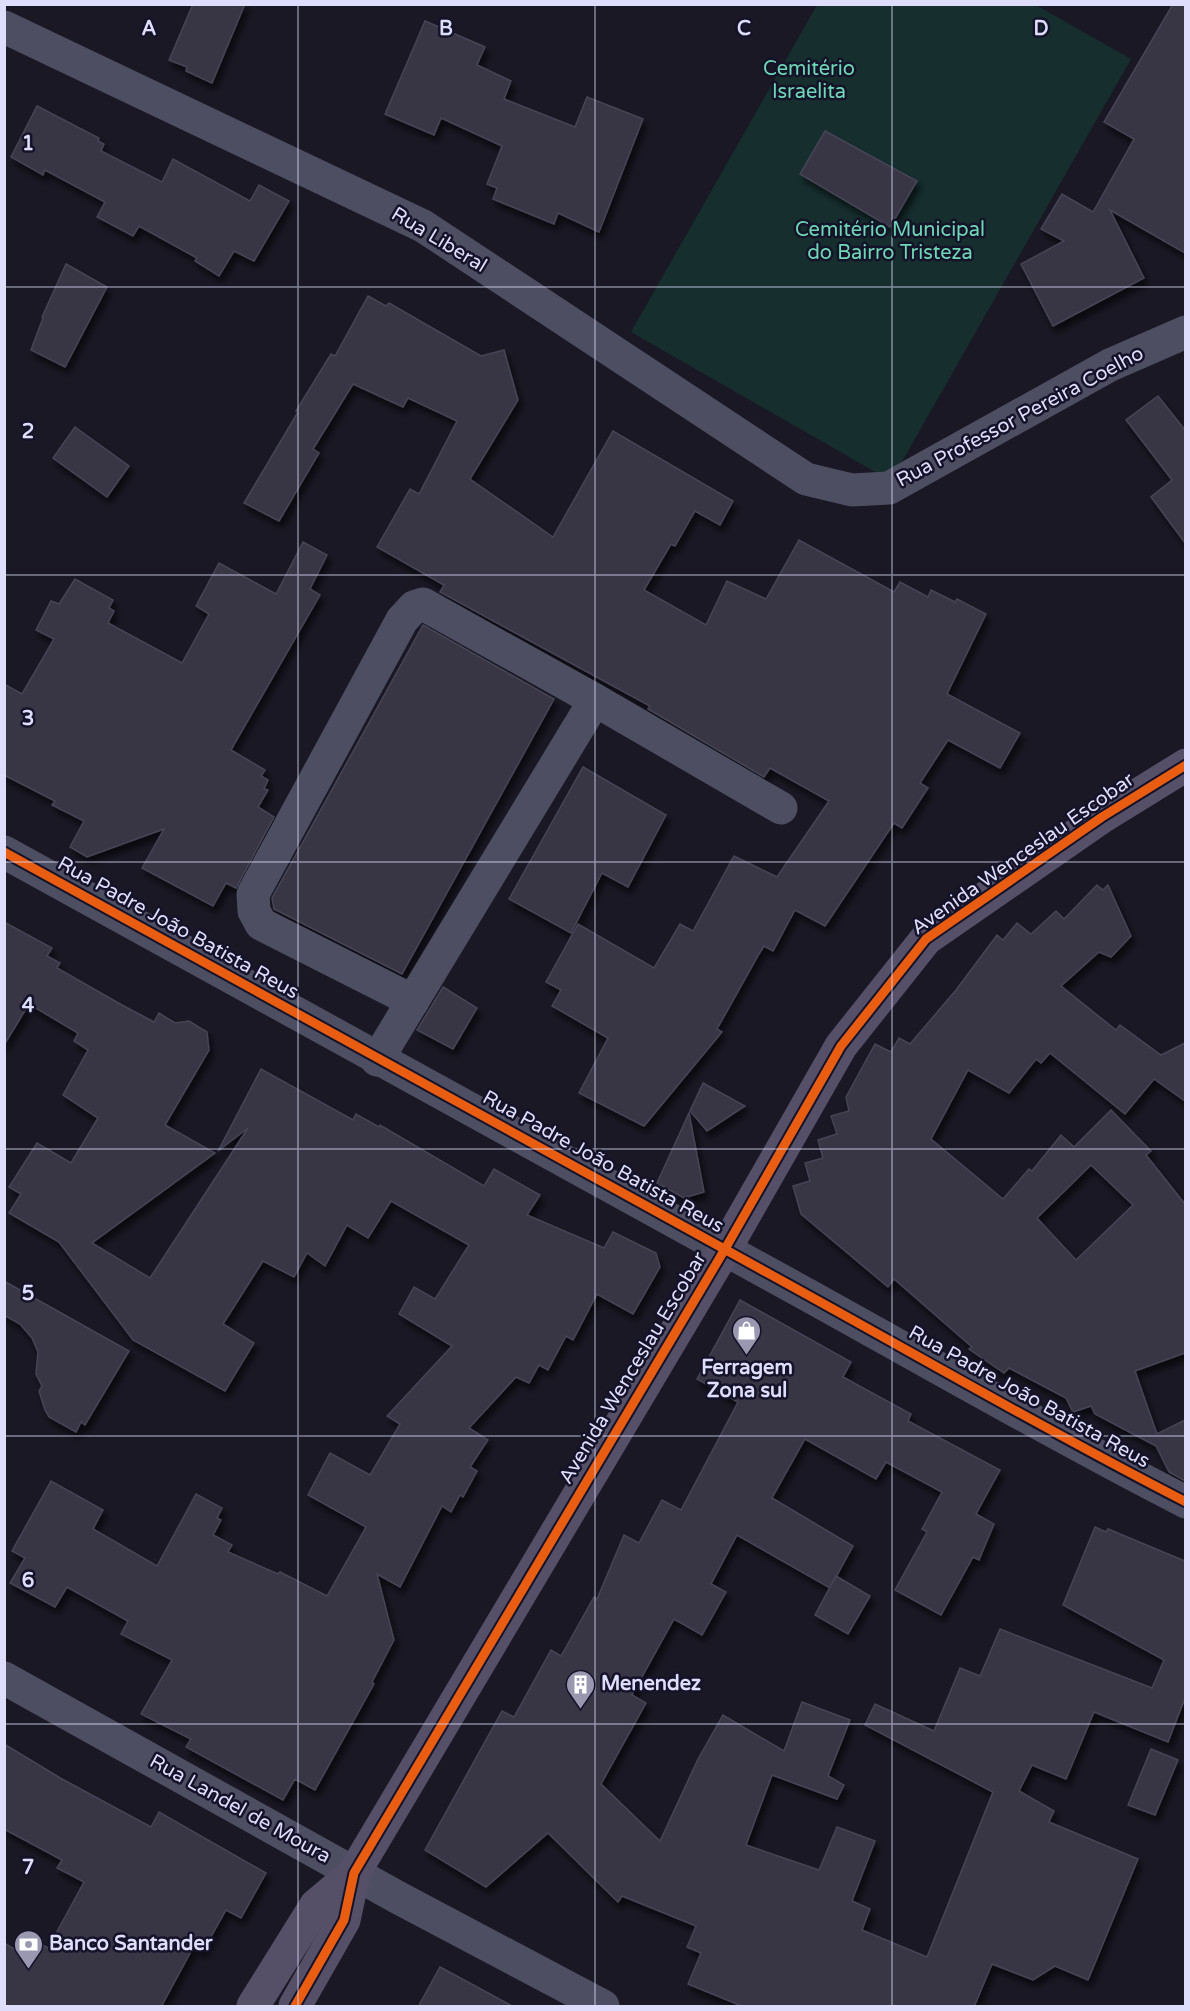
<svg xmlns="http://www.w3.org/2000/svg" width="1190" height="2011" viewBox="0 0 1190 2011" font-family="'Varela Round',sans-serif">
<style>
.green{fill:#162e2e}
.building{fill:#383645;stroke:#454456;stroke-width:1.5;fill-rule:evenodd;filter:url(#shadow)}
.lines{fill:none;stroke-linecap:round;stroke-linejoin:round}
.minor{stroke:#4e4e63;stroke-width:33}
.major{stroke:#554f68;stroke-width:33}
.cycleway-casing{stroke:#151329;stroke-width:13}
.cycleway{stroke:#e95d12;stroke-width:9}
.grid{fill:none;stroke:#deddfc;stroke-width:1.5;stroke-opacity:0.55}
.labels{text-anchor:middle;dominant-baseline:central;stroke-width:5;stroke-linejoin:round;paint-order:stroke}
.park-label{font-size:20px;fill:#6ed7b5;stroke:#151329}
.street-label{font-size:20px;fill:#deddfc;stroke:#151329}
.poi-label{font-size:20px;font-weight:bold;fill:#deddfc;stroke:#151329;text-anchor:start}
.grid-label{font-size:20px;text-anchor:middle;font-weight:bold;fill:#deddfc;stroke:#151329;stroke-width:5;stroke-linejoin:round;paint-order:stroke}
</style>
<defs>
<filter id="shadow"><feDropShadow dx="3.5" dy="6" stdDeviation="3" flood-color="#0009"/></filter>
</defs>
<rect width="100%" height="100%" fill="#191824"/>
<polygon class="green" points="817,5 1036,5 1131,59 891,481 631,332"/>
<g class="building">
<polygon points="193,4 245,4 212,83 186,71 187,67 169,60"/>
<polygon points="1173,4 1185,4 1185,253 1110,210 1144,278 1053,326 1021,264 1064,241 1041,229 1062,194 1093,212 1134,139 1104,122"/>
<polygon points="425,21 485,47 477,65 511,81 504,99 575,127 587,97 643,119 599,232 558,213 554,224 493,199 497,188 487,184 502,146 441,118 434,135 385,114"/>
<polygon points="37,106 99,138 98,141 104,144 101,151 162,182 173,159 250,201 259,185 289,201 254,261 234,251 219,276 195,261 197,258 139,226 133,236 97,217 105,202 45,170 43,175 11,157"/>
<polygon points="825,131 917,181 890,227 800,174"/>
<polygon points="66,264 107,287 65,367 31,350 43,318 42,317"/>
<polygon points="368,296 386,306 389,303 481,356 504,350 518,400 470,479 553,537 613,431 733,501 720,525 695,511 675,546 671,544 644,590 706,625 727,581 766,599 799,540 894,592 900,582 928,597 931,590 955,602 957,599 986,614 947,694 1020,733 1000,768 948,740 920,783 928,788 902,828 894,823 825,926 795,910 773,951 764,946 759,954 717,1029 722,1032 644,1126 579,1093 608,1038 552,1006 561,990 546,982 578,924 654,968 680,924 693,931 734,856 777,877 829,801 770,768 764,777 648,709 650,706 440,592 444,585 377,547 410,489 419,494 457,421 408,398 403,407 353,384 313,449 319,453 279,521 244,503 298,412 296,411 331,354 335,356"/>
<polygon points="1158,396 1185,430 1185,543 1151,497 1172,480 1126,420"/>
<polygon points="75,427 129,466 107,497 53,458"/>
<polygon points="303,542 327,555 310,589 320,595 231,750 265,770 261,776 268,780 264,789 268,790 258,807 274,817 236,888 226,883 213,906 142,868 164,829 87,857 70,847 84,821 52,805 55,801 4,775 4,684 22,694 54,639 36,630 51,601 59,604 75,579 113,600 109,608 114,611 108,623 182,663 209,614 196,606 219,563 276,594"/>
<polygon points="423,625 554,699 402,974 274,909 272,898"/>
<polygon points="583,767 666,815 628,887 602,873 571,933 509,899"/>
<path d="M 1097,885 L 1103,890 L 1108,885 L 1131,936 L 1111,957 L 1099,952 L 1061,986 L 1116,1030 L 1120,1025 L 1161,1055 L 1185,1043 L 1185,1101 L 1154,1079 L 1125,1114 L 1050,1053 L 1041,1063 L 1036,1059 L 1009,1093 L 968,1070 L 931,1139 L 1003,1199 L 1029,1169 L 1032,1171 L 1061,1135 L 1074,1147 L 1111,1110 L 1151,1151 L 1146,1155 L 1185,1204 L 1185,1353 L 1135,1371 L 1157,1434 L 1185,1420 L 1185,1481 L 1169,1472 L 1156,1446 L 1095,1414 L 1091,1406 L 1073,1412 L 1066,1398 L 1009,1368 L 1004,1373 L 969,1349 L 972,1347 L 894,1279 L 888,1287 L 801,1214 L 793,1186 L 810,1181 L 805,1163 L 823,1158 L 818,1140 L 837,1134 L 831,1116 L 849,1111 L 846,1097 L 875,1044 L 891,1052 L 899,1038 L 910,1044 L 956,990 L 997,935 L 1003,940 L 1017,923 L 1031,934 L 1056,911 L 1064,919 ZM 1091,1165 L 1133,1205 L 1076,1260 L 1037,1218 Z"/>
<polygon points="4,922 52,948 47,956 60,963 57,968 122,1005 154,1022 159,1013 175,1023 189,1021 207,1032 209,1050 165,1125 215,1153 92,1243 150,1278 248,1128 218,1151 261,1069 353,1120 356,1114 379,1127 380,1125 484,1186 494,1169 540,1195 527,1215 604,1248 613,1232 656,1253 660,1267 633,1314 597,1294 573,1340 566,1336 548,1370 539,1365 529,1383 516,1377 469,1428 488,1440 470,1467 477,1471 463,1497 460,1495 451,1512 442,1506 400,1587 377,1574 394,1640 372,1682 374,1684 315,1790 295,1779 283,1800 186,1747 191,1739 141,1714 172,1660 121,1634 128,1621 67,1587 55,1607 10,1583 25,1558 12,1551 51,1481 103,1510 93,1529 157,1566 196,1494 222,1508 217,1518 221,1520 213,1535 232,1545 228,1552 278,1574 280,1572 327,1596 366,1527 308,1495 330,1453 370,1475 400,1424 387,1416 452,1346 399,1314 414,1287 435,1299 469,1245 391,1201 368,1238 347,1225 325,1266 307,1253 294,1277 263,1261 223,1324 254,1343 225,1391 133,1340 59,1242 9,1213 21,1194 9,1187 37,1143 71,1163 98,1118 63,1095 88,1050 74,1041 78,1033 29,1004 4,1045"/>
<polygon points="443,987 477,1008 453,1049 417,1030"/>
<polygon points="703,1083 745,1106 707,1131 690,1111"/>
<polygon points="689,1113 704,1192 684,1198 657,1183"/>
<polygon points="4,1281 129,1351 85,1425 81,1422 76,1432 49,1417 45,1410 39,1391 42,1386 36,1374 38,1352 32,1338 20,1324 4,1315"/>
<polygon points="740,1300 851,1362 843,1377 911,1414 908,1421 1000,1470 976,1514 994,1524 979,1560 973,1557 941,1615 895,1590 927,1532 922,1529 942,1492 886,1462 876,1479 805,1439 772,1498 853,1546 830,1588 737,1535 711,1584 726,1592 702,1635 674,1619 632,1695 646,1703 601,1784 660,1841 698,1759 723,1715 784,1751 802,1702 850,1720 828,1776 844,1785 837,1799 772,1775 746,1845 819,1870 837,1827 875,1841 852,1901 870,1909 862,1930 927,1957 993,1792 865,1725 875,1704 934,1731 960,1668 980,1676 1000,1629 1152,1688 1164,1660 1063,1605 1095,1527 1106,1532 1108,1529 1185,1561 1185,1698 1168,1742 1094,1712 1066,1779 1032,1765 1019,1791 1054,1811 1049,1822 1138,1859 1088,1980 1055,1966 1033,1980 992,1964 974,2007 744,2007 688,1984 701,1953 687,1947 696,1926 622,1896 618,1902 548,1833 486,1887 425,1850 502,1711 514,1717 551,1650 561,1656 594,1597 597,1599 624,1535 639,1543 662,1500 681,1510 738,1402 697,1379"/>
<polygon points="836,1576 870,1596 848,1634 815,1615"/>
<polygon points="4,1744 62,1779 151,1827 159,1812 266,1873 241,1918 226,1910 203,1951 194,1946 161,2007 4,2007 4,1943 16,1950 25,1935 48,1948 84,1882 57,1868 62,1860 4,1829"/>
<polygon points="1151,1749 1178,1760 1155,1815 1128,1805"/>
<polygon points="440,1967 514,2007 418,2007"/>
</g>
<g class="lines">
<g class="minor">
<polyline points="4,27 423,226 806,479 852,490 889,488 1110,365 1186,332"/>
<path d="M 4,852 C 257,993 511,1131 764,1271 C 905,1348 1043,1429 1186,1502"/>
<polyline points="413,1001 261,924 254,911 253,894 402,620 414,607 423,604 595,700 781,808"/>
<polyline points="377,1060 595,700"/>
<polyline points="4,1678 397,1897 603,2006"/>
</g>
<g class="major">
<polyline points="253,2006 316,1905 354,1873 725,1249 841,1046 926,939 1102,817 1186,765"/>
<polyline points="295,2006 344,1920 354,1873"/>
</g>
<defs>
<g id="cycleway">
<path d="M 4,852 C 257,993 511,1131 764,1271 C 905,1348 1043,1429 1186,1502"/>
<polyline points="295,2006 344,1920 354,1873 725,1249 841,1046 926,939 1102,817 1186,765"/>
</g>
</defs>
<use href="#cycleway" class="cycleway-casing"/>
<use href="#cycleway" class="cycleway"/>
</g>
<path class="grid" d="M 298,4 L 298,2006M 595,4 L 595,2006M 892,4 L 892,2006M 4,287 L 1186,287M 4,575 L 1186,575M 4,862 L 1186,862M 4,1149 L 1186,1149M 4,1436 L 1186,1436M 4,1724 L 1186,1724"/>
<defs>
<symbol id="shop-pin" viewBox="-11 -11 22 30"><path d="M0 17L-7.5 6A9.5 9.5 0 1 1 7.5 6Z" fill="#9998b0" stroke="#151329"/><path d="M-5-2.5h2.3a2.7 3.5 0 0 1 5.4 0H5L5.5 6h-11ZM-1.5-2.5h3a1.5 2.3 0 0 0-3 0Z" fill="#fff"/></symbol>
<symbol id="building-pin" viewBox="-11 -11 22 30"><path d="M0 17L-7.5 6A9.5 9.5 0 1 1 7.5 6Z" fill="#9998b0" stroke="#151329"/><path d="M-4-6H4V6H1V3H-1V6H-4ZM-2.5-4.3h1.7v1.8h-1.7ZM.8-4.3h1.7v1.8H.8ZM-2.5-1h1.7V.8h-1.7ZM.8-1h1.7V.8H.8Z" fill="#fff"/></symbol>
<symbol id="bank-pin" viewBox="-11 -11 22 30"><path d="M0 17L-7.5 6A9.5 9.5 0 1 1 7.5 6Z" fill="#9998b0" stroke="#151329"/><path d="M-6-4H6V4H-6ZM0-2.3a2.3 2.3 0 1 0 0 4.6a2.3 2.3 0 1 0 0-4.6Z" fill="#fff"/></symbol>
</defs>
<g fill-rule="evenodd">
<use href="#shop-pin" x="730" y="1314" width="33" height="45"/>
<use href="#building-pin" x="564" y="1668" width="33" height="45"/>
<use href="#bank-pin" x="12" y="1928" width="33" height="45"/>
</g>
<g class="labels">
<g class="park-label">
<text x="809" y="69">Cemitério<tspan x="809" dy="23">Israelita</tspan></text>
<text x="890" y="230">Cemitério Municipal<tspan x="890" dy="23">do Bairro Tristeza</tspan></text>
</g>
<g class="street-label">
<text transform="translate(439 240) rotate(31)">Rua Liberal</text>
<text transform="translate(1020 417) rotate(-28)">Rua Professor Pereira Coelho</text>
<text transform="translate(1023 854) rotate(-35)">Avenida Wenceslau Escobar</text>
<text transform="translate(178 928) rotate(29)">Rua Padre João Batista Reus</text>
<text transform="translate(603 1162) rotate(29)">Rua Padre João Batista Reus</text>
<text transform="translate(633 1368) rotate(-59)">Avenida Wenceslau Escobar</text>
<text transform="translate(1029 1397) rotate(29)">Rua Padre João Batista Reus</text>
<text transform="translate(240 1809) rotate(29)">Rua Landel de Moura</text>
</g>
<g class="poi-label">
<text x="747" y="1368" text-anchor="middle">Ferragem<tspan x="747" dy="23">Zona sul</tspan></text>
<text x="601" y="1684">Menendez</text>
<text x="49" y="1944">Banco Santander</text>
</g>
</g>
<g class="grid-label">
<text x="149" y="35">A</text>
<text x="446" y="35">B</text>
<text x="744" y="35">C</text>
<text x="1041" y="35">D</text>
<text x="28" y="150">1</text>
<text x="28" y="438">2</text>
<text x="28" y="725">3</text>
<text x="28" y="1012">4</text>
<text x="28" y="1300">5</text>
<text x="28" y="1587">6</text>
<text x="28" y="1874">7</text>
</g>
<rect width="1190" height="2011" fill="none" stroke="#deddfc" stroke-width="12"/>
</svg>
